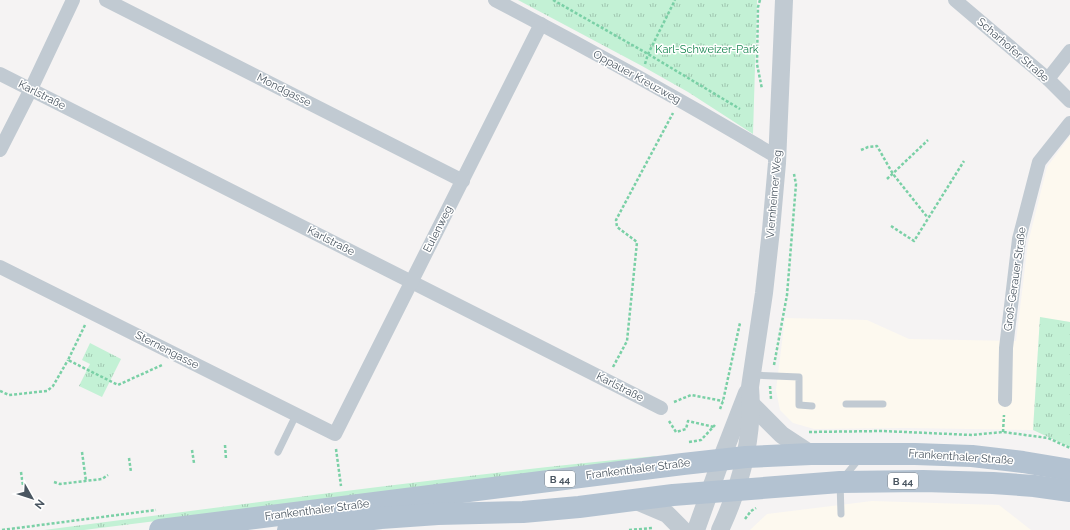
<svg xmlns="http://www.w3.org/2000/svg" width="1070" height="530" viewBox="0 0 1070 530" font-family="Raleway,sans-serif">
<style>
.commercial{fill:#fdf9ef}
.grass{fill:url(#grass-tufts)}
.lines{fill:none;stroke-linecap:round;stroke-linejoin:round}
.path{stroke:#7ad0a6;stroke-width:2.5;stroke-dasharray:3 2;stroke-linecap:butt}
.service{stroke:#c1cad2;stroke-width:7}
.minor{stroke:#c1cad2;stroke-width:14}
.tertiary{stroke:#c1cad2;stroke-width:18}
.primary{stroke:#b3c2d1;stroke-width:22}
.labels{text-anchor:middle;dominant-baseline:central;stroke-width:3;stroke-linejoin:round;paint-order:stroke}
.shield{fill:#fff;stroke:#808990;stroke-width:1}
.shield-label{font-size:10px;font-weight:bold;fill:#4a5661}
.park-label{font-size:11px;fill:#17864f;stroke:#fff}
.street-label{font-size:11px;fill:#4a5661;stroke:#fff}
</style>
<defs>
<pattern id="grass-tufts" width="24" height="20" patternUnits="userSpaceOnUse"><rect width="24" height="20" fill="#c3f1d5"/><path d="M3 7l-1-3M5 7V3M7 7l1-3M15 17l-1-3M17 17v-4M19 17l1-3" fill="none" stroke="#a0c6b0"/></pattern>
</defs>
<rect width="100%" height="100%" fill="#f5f3f3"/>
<g class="commercial">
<polygon points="1070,136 1070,322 1040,318 1033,430 905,428 814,429 793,423 780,410 776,390 785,318 867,320 909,339 1016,341 1028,243 1047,167"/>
<polygon points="872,501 999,505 1031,530 750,530 767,514"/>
</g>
<g class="grass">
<polygon points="518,0 757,0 753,134 688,92 642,66"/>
<polygon points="1040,317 1070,322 1070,447 1033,430"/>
<polygon points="90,343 121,359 102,397 79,386 90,364 82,360"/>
<path d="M 657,456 L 645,460 L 84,530 L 44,530 C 248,504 452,475 657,456 Z"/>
</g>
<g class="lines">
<g class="path">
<polyline points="553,0 648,54 740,109"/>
<polyline points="760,0 758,7 757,64 762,89"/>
<polyline points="645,64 648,54 675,0"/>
<polyline points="861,150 868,147 877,146 893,174 928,218"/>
<polyline points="887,179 928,140"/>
<polyline points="891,226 914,241 964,161"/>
<polyline points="85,325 68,360 118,385 162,365"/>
<polyline points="774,365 787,295 796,184 794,174"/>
<polyline points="613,367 627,341 637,242 617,227 616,220 673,113"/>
<polyline points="770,386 771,399"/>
<polyline points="0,391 9,395 47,391 53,386 68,360"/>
<polyline points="674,402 691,395 723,401"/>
<polyline points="720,409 723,401 740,323"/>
<polyline points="669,421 676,432 686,429 688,421 714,427"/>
<polyline points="809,432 883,431 972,435 1003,432 1048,438 1070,448"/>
<polyline points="1003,432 1004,415"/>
<polyline points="689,442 701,440 715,425"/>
<polyline points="225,445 226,459"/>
<polyline points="336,449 341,486"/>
<polyline points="192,450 194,463"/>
<polyline points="82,452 86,481"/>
<polyline points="129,458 131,472"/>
<polyline points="21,472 23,486"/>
<polyline points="54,482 60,484 102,479 108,475"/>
<polyline points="745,519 751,511 756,508"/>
<polyline points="2,530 156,510"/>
<polyline points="629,530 653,528"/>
</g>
<g class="service">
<polyline points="752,375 799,377 799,405 812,406"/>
<polyline points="846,404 883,404"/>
<polyline points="278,452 296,415"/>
<polyline points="841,514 840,482 859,459"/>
</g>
<g class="minor">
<polyline points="106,0 463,181"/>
<path d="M 495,0 C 591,50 685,102 777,157"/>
<polyline points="955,0 1048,79 1070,101"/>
<polyline points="0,74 661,408"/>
<polyline points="1048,79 1070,51"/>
<polyline points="0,150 31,89 73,0"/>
<polyline points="0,267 335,434 541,24"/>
<polyline points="1005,400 1006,348 1019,239 1039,162 1070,123"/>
</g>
<g class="tertiary">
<polyline points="751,404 782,435 811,454"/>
<polyline points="634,500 667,514 683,530"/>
<polyline points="696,530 721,460 747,393"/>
<path d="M 720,530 C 741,485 754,436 750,387 L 764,293 L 771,230 L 777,163 L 784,0"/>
</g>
<g class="primary">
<polyline points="160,530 683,464 746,457 811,454 915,454 972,456 1023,462 1070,470"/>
<polyline points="288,530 381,518 438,514 523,512 579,507 673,495 840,482 923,481 993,483 1034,486 1070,491"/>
</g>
</g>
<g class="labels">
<g class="shield">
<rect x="545" y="471" width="30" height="16" rx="3"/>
<rect x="888" y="473" width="30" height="16" rx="3"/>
</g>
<g class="shield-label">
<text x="560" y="479">B 44</text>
<text x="903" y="481">B 44</text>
</g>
<g class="park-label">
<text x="707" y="49">Karl-Schweizer-Park</text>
</g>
<g class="street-label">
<text transform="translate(1013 50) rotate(41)">Scharhofer Straße</text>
<text transform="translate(637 77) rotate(29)">Oppauer Kreuzweg</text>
<text transform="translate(284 90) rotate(27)">Mondgasse</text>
<text transform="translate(42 95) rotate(27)">Karlstraße</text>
<text transform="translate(774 194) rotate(-85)">Viernheimer Weg</text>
<text transform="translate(438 229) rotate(-63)">Eulenweg</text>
<text transform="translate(331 241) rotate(27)">Karlstraße</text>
<text transform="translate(1015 279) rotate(-82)">Groß-Gerauer Straße</text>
<text transform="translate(167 350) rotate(27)">Sternengasse</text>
<text transform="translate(620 387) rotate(27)">Karlstraße</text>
<text transform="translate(961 457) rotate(4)">Frankenthaler Straße</text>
<text transform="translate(638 469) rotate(-7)">Frankenthaler Straße</text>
<text transform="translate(317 510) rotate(-7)">Frankenthaler Straße</text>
</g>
</g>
<g transform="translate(32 498) rotate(129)" stroke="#ffffff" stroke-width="3" paint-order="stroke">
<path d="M0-3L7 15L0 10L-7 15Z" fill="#4a5661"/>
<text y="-6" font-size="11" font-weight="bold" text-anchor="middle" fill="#4a5661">N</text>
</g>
</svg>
